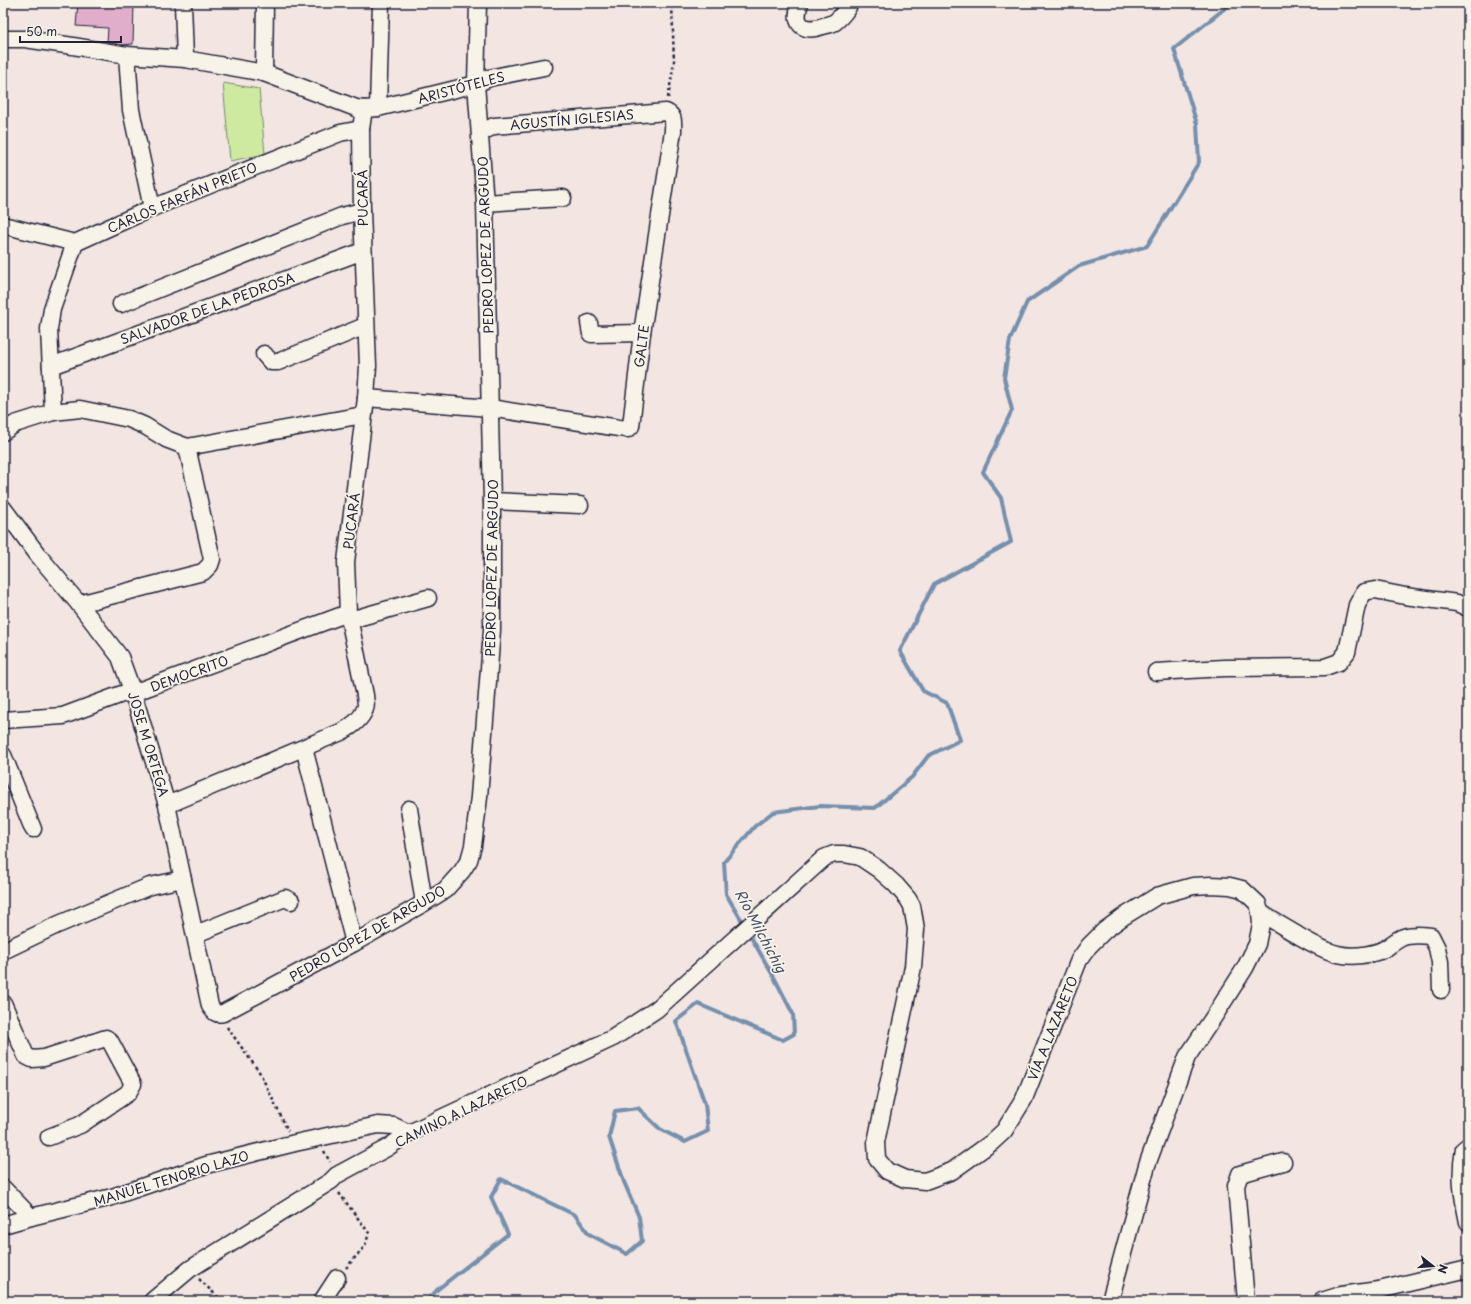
<svg xmlns="http://www.w3.org/2000/svg" width="1471" height="1304" viewBox="0 0 1471 1304" font-family="'Playpen Sans',sans-serif">
<style>
.green{fill:#ceeaa1;stroke:#78866e}
.lines{fill:none;stroke-linecap:round;stroke-linejoin:round}
.stream{stroke:#748fac;stroke-width:4}
.building{fill:#e0adca;stroke:#22223b}
.minor-casing{stroke:#22223b;stroke-width:19}
.path{stroke:#22223b;stroke-width:2.5;stroke-dasharray:3 3;stroke-linecap:butt}
.minor{stroke:#f7f3e8;stroke-width:16}
.labels{text-anchor:middle;dominant-baseline:central;stroke-width:3.5;stroke-linejoin:round;paint-order:stroke}
.street-label{font-size:13px;fill:#22223b;stroke:#f7f3e8}
.water-label{font-size:14px;font-style:italic;fill:#44506a;stroke:#f7f3e8}
</style>
<rect width="100%" height="100%" fill="#f2e5e2"/>
<filter id="ink" filterUnits="userSpaceOnUse"><feTurbulence type="fractalNoise" baseFrequency=".025" numOctaves="2"/><feDisplacementMap in="SourceGraphic" scale="8" xChannelSelector="R" yChannelSelector="G"/><feConvolveMatrix kernelMatrix="1 2 1 2 8 2 1 2 1" color-interpolation-filters="sRGB"/></filter>
<g filter="url(#ink)">
<polygon class="green" points="223,83 259,89 265,154 230,161"/>
<g class="lines">
<g class="stream">
<polyline points="745,926 726,894 724,862 755,826 773,812 820,806 875,808 912,777 928,756 960,740 947,703 923,691 900,651 934,584 1011,542 1001,498 983,472 1012,410 1004,378 1010,340 1027,302 1079,266 1147,246 1199,162 1197,124 1174,49 1229,5 1229,3"/>
<polyline points="427,1301 438,1289 508,1234 491,1197 501,1179 575,1215 589,1234 627,1254 642,1241 639,1217 624,1182 609,1137 615,1111 638,1108 660,1129 685,1142 708,1131 705,1104 676,1021 698,1004 783,1040 794,1034 793,1014 775,979 748,932"/>
</g>
</g>
<polygon class="building" points="78,3 134,3 133,44 122,45 107,42 108,28 76,26"/>
<g class="lines">
<defs>
<g id="minor">
<polyline points="183,3 185,59"/>
<path d="M 800,3 C 793,24 802,33 823,26 C 827,25 832,24 835,22 C 841,17 847,10 850,3"/>
<polyline points="3,39 25,39 73,46 127,55 185,59 264,73 356,108 364,109 378,108 476,84 489,78 544,67"/>
<polyline points="127,55 131,110 152,208"/>
<polyline points="264,73 265,3"/>
<polyline points="378,108 381,3"/>
<polyline points="485,203 563,198"/>
<polyline points="3,225 75,243 152,208 340,133 361,129"/>
<polyline points="121,304 342,216 362,211"/>
<polyline points="589,323 591,334 642,333"/>
<polyline points="264,354 271,362 278,362 365,326"/>
<polyline points="51,366 363,251"/>
<path d="M 366,398 L 490,408 L 619,428 L 628,429 L 631,426 L 642,333 L 673,131 C 673,122 675,116 666,112 L 494,126 L 480,133"/>
<polyline points="53,412 49,329 52,309 75,243"/>
<polyline points="3,432 15,424 53,412 80,409 129,419 145,426 166,439 187,447 363,415"/>
<polyline points="492,501 580,505"/>
<path d="M 3,508 L 38,555 L 79,604 L 120,657 L 133,693 L 167,805 L 210,1006 C 214,1012 216,1015 223,1013 L 354,943 L 424,903 L 445,890 L 462,871 L 469,860 L 473,846 L 479,797 L 492,630 L 492,501 L 485,203 L 476,84 L 478,3"/>
<polyline points="79,604 203,572 210,565 212,559 187,447"/>
<polyline points="350,620 428,598"/>
<polyline points="1156,672 1224,668 1325,667 1339,662 1347,652 1357,605 1364,592 1375,590 1405,596 1457,603 1468,608"/>
<polyline points="3,720 63,716 122,694 133,693 348,613"/>
<polyline points="304,748 354,943"/>
<polyline points="3,755 33,829"/>
<path d="M 167,805 L 341,732 C 351,727 361,720 365,709 C 367,705 365,699 365,695 L 348,613 L 346,562 L 366,398 L 368,366 L 362,211 L 361,129 L 364,109"/>
<polyline points="409,809 424,903"/>
<path d="M 1260,912 C 1273,921 1286,928 1299,936 C 1328,953 1346,962 1380,951 C 1388,948 1393,942 1401,938 C 1409,934 1421,935 1431,936 L 1437,948 L 1440,962 L 1441,990"/>
<polyline points="196,934 285,898 291,901"/>
<polyline points="3,951 57,925 150,886 183,879"/>
<polyline points="3,1003 26,1056 32,1059 44,1058 106,1038 110,1041 133,1084 128,1093 80,1125 49,1137"/>
<path d="M 1468,1146 L 1464,1149 C 1459,1177 1462,1194 1468,1222"/>
<polyline points="3,1188 31,1217"/>
<polyline points="3,1225 31,1217 112,1197 206,1165 295,1143 378,1125 394,1126 409,1133"/>
<polyline points="152,1301 190,1269 331,1181 337,1175 387,1148 409,1133 613,1038 657,1009 824,858 834,854 844,854 860,857 878,869 896,885 908,899 912,906 916,929 913,967 876,1142 877,1159 887,1171 905,1179 925,1181 952,1171 991,1143 1004,1131 1024,1099 1079,960 1089,946 1105,930 1123,917 1157,896 1193,886 1211,885 1230,886 1242,889 1258,904 1260,912 1261,924 1257,944 1245,968 1215,1015 1187,1057 1147,1165 1110,1301"/>
<polyline points="322,1301 337,1278"/>
<polyline points="1246,1301 1236,1186 1240,1174 1283,1162"/>
<polyline points="1322,1301 1341,1295 1379,1290 1468,1269"/>
</g>
</defs>
<use href="#minor" class="minor-casing"/>
<g class="path">
<polyline points="668,98 674,62 672,3"/>
<polyline points="227,1027 260,1073 288,1131"/>
<polyline points="324,1151 330,1162"/>
<polyline points="339,1193 369,1233 365,1246 346,1268"/>
<polyline points="199,1279 222,1301"/>
</g>
<use href="#minor" class="minor"/>
</g>
</g>
<g class="labels">
<g class="street-label">
<text transform="translate(461 87) rotate(-15)">ARISTÓTELES</text>
<text transform="translate(572 119) rotate(-5)">AGUSTÍN IGLESIAS</text>
<text transform="translate(182 197) rotate(-23)">CARLOS FARFÁN PRIETO</text>
<text transform="translate(362 198) rotate(-91)">PUCARÁ</text>
<text transform="translate(485 245) rotate(-92)">PEDRO LOPEZ DE ARGUDO</text>
<text transform="translate(207 308) rotate(-20)">SALVADOR DE LA PEDROSA</text>
<text transform="translate(641 346) rotate(-83)">GALTE</text>
<text transform="translate(351 521) rotate(-83)">PUCARÁ</text>
<text transform="translate(491 568) rotate(-89)">PEDRO LOPEZ DE ARGUDO</text>
<text transform="translate(189 673) rotate(-20)">DEMOCRITO</text>
<text transform="translate(149 744) rotate(73)">JOSE M ORTEGA</text>
<text transform="translate(367 933) rotate(-30)">PEDRO LOPEZ DE ARGUDO</text>
<text transform="translate(1052 1028) rotate(-68)">VÍA A LAZARETO</text>
<text transform="translate(461 1111) rotate(-26)">CAMINO A LAZARETO</text>
<text transform="translate(171 1178) rotate(-17)">MANUEL TENORIO LAZO</text>
</g>
<g class="water-label">
<text transform="translate(761 931) rotate(62)">Río Milchichig</text>
</g>
</g>
<rect width="1471" height="1304" fill="none" stroke="#f7f3e8" stroke-width="16"/>
<rect x="8" y="8" width="1455" height="1288" fill="none" stroke="#22223b" stroke-width="1.5" filter="url(#ink)"/>
<g transform="translate(1433 1266) rotate(107)" stroke="#f7f3e8" stroke-width="3" paint-order="stroke">
<path d="M0-3L7 15L0 10L-7 15Z" fill="#22223b"/>
<text y="-6" font-size="11" font-weight="bold" text-anchor="middle" fill="#22223b">N</text>
</g>
<path d="M20 36v6h101v-6" fill="none" stroke="#22223b" stroke-width="2"/>
<text x="26" y="36" font-size="12" fill="#22223b" stroke="#f7f3e8" stroke-width="3" paint-order="stroke">50 m</text>
</svg>
